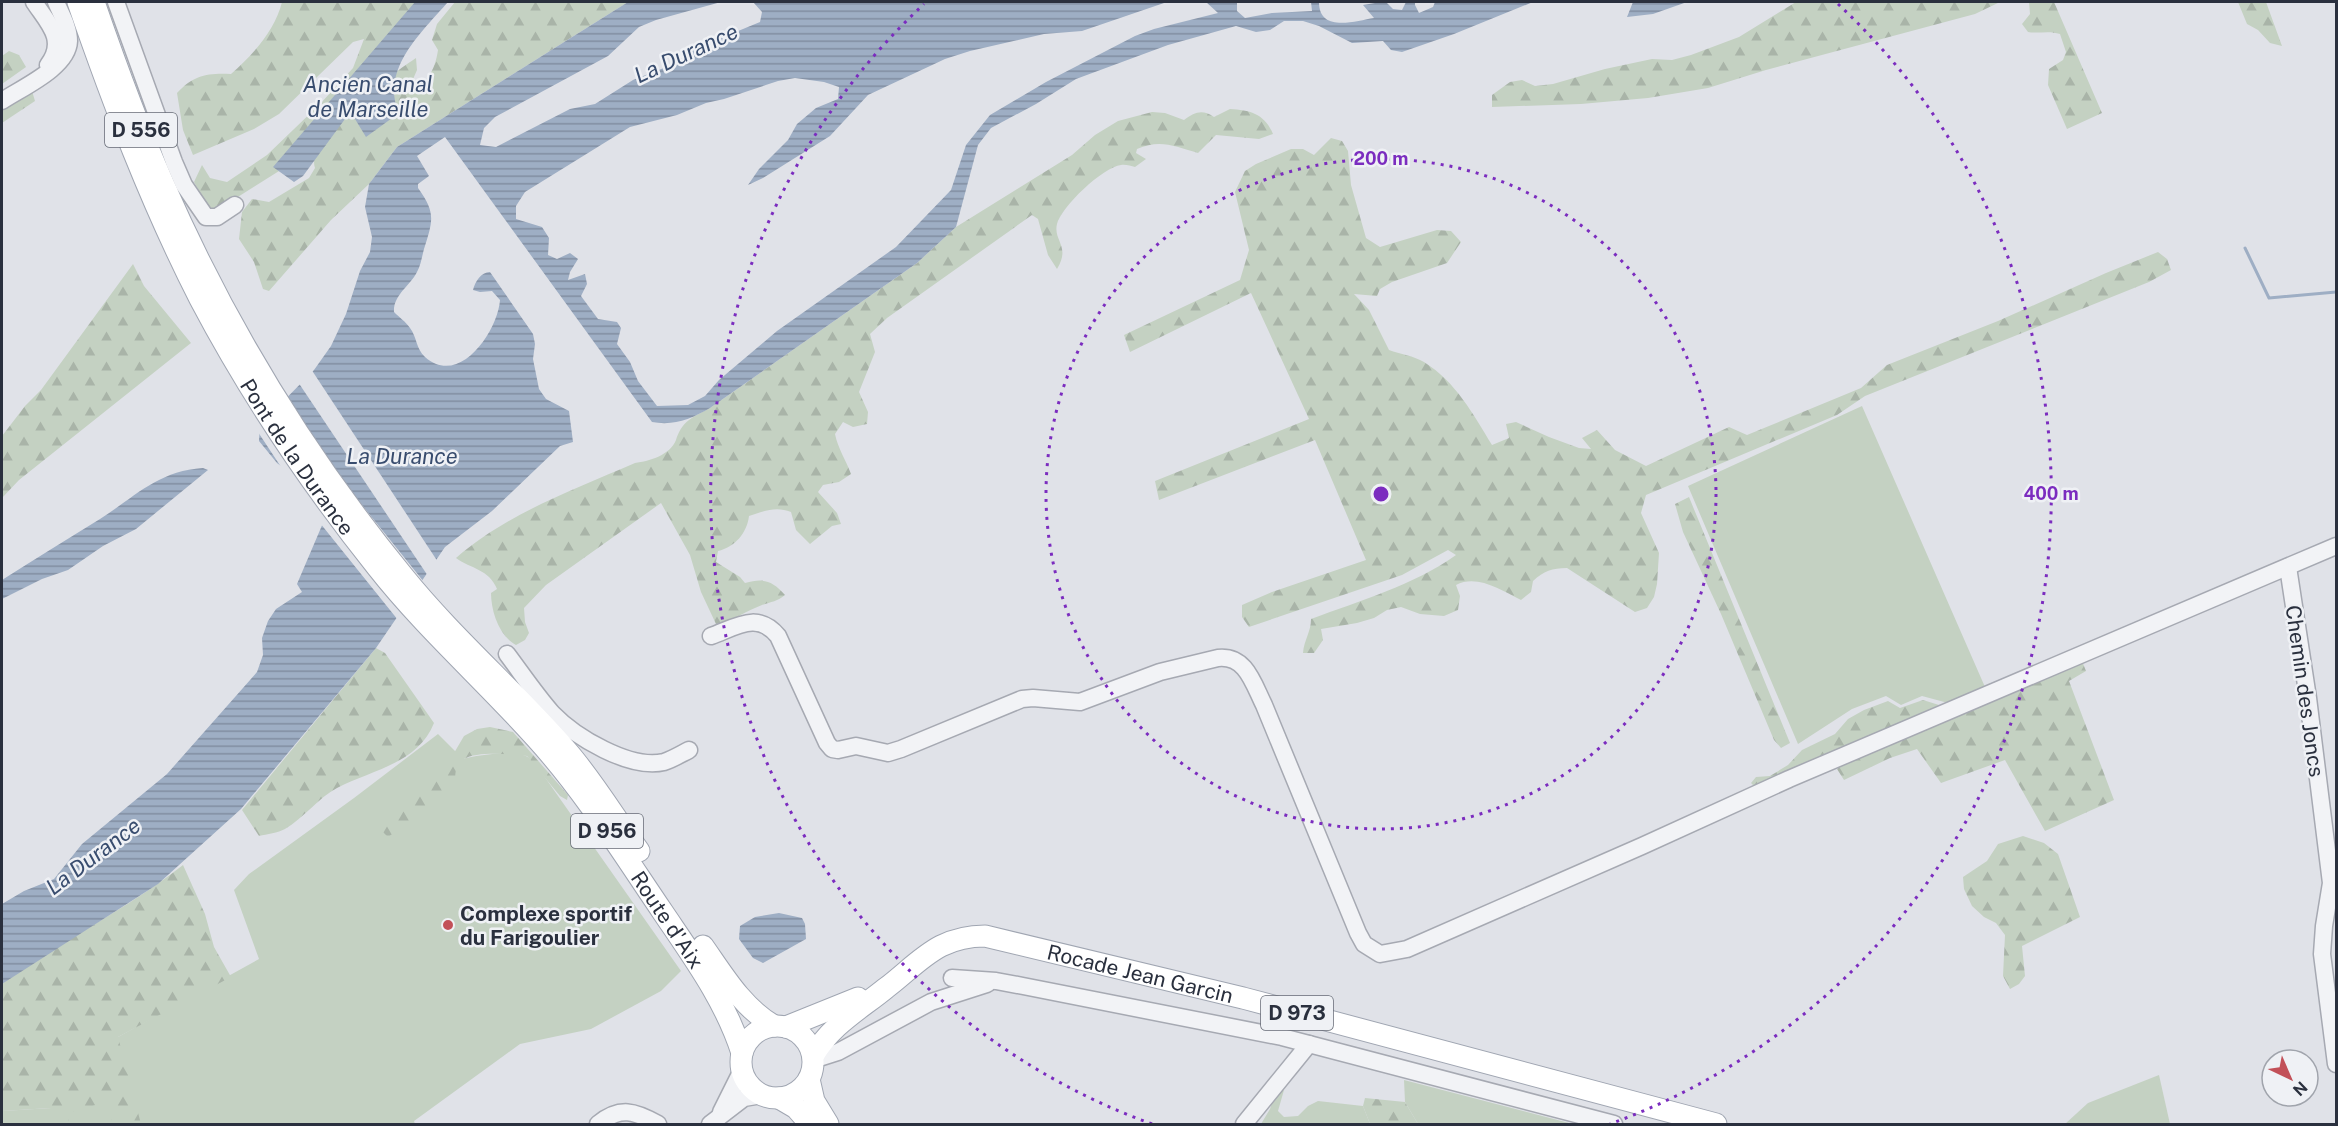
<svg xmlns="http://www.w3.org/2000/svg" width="2338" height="1126" viewBox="0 0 2338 1126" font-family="'Public Sans',sans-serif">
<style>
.green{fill:#c4d1c2}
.forest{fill:url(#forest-firs)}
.water{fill:url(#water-rules)}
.pier{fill:#e0e2e8}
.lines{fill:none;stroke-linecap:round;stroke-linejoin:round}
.stream{stroke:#9eaec4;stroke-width:3}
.minor-casing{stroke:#a6a9b2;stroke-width:19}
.major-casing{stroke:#a0a6b2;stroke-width:23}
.minor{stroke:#f2f3f6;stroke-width:16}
.major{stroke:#fff;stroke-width:21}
.ring{fill:none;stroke:#7b2cbf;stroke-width:3;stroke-dasharray:3 6}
.poi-dot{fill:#c25058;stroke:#eff1f5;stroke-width:2}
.labels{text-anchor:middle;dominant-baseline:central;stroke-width:5;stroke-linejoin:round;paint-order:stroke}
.shield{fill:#eff1f5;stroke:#656a75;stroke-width:1.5}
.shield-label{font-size:20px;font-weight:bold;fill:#2a303e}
.street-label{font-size:21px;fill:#2a303e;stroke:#eff1f5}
.poi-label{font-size:21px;font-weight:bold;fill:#2a303e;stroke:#eff1f5;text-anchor:start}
.water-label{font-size:22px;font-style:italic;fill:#384c6e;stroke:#eff1f5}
.centre{fill:#7b2cbf;stroke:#eff1f5;stroke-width:3}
.ring-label{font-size:18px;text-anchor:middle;font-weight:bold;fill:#7b2cbf;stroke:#eff1f5;stroke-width:5;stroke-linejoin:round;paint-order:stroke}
</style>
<defs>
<pattern id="forest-firs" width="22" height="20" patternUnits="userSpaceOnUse" patternTransform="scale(1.5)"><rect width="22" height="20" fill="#c4d1c2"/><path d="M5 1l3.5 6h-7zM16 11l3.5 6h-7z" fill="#a9b4a8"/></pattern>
<pattern id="water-rules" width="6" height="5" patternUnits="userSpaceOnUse" patternTransform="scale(1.5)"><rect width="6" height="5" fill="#9eaec4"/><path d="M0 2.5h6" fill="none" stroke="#818ea1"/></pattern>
</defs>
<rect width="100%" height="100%" fill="#e0e2e8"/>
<g class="green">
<polygon points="1862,406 1985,687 1948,703 1922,696 1901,705 1886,696 1852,709 1798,744 1688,486"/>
<path d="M 438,734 L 463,759 C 476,755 513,750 526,756 C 530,758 534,763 537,766 L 681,971 L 661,991 L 591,1029 L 520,1044 L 414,1121 L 415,1124 L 2,1124 L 2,1111 L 51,1108 L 118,1037 L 259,959 L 234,890 L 249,874 L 354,798 Z"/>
<polygon points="2159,1075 2170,1124 2065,1124 2088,1103"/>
<polygon points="1404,1080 1573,1124 1418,1124 1405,1102"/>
<polygon points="1284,1090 1278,1111 1284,1117 1298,1116 1308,1106 1318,1101 1363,1106 1370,1124 1261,1124 1270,1109 1274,1096"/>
</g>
<g class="forest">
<path d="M 282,2 L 434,2 L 295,161 L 214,212 L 208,207 L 194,182 L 202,165 L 210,178 L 227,182 L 267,155 L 320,104 L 353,68 L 364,39 L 353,42 L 279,114 L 254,129 L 193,155 L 183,130 L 177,93 C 194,75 207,73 231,74 C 253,55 275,30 282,2 Z"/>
<path d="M 455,2 L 628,2 L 397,147 L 369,184 L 331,220 L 269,291 L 263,289 L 254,262 L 239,239 L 242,212 L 252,199 L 269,202 L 309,178 L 315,168 C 304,138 393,73 416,58 L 417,70 L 407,93 C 426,85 435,71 438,50 L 432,40 L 437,24 Z"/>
<polygon points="1796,2 2000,2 1975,14 1766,70 1708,88 1648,98 1581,104 1492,107 1492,95 1510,82 1522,80 1535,86 1553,84 1605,69 1652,59 1672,60 1691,55 1739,37"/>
<path d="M 2029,2 L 2054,2 L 2102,113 L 2067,129 L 2048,85 L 2049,69 L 2063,60 L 2066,52 L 2060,34 C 2048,30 2040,34 2028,32 L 2022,24 L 2030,14 Z"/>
<polygon points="2238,2 2266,2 2282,46 2270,43 2258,30 2247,24"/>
<polygon points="9,51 19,55 26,67 2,84 2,56"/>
<polygon points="32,91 35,101 2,123 2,111"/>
<path d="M 1230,109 C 1250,110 1265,114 1273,134 L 1259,139 L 1216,135 L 1198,153 C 1174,146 1160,139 1137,149 L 1136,153 L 1146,159 L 1135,167 C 1131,166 1125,164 1121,165 C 1103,167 1061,207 1057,224 C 1053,241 1071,246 1057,269 L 1048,255 L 1038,219 L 1032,215 L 887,318 L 870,334 L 875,352 L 859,392 L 868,412 L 867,424 L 853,427 L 843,422 L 835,434 C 838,449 846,460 851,474 L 839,482 L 823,485 L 818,492 L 837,513 L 841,524 L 832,526 L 810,544 L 796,530 L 791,512 C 776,506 764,511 749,516 C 747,533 735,547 718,551 L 716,562 L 740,577 L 745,583 C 763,578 772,580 785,595 C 778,601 771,602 762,605 C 746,611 733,621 716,624 L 701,592 L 690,555 L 661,503 L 546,585 L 524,608 L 525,622 L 529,633 L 525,640 L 516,645 C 499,636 491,611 491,593 L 497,589 C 489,569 471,569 456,558 C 508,513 573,490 635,463 C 650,461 670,455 676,440 C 678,433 682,425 689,420 C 695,415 703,412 710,408 L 917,263 L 956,227 L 1072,155 L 1095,135 L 1118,121 L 1152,112 L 1165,113 L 1184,120 C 1195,112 1202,109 1214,117 Z"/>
<path d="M 1331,138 L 1342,141 L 1348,151 L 1351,185 L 1366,238 L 1380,247 L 1437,230 L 1451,231 L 1461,242 L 1447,263 L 1392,282 L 1380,289 L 1377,296 L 1354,294 L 1369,310 L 1389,350 C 1400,354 1414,356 1424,362 C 1456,382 1473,414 1492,445 L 1509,438 L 1506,424 L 1516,422 L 1549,437 L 1579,448 L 1591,449 L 1582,438 L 1597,430 L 1615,450 L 1646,466 L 1729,427 L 1747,435 L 1861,388 L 1887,365 L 1998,321 L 2106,273 L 2158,252 L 2167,259 L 2171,270 L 2149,282 L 1865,396 L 1837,415 L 1646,495 L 1641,513 L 1659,553 L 1657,584 L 1654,597 L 1647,608 L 1635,612 L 1567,568 C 1552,568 1544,571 1533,581 L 1531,592 L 1521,600 C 1501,590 1477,574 1456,585 L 1460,596 L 1458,610 L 1444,616 L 1420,614 L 1401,607 L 1387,610 L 1374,618 L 1357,623 L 1321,629 L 1323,640 L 1314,653 L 1303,653 C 1304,640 1311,632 1311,619 C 1359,601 1414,585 1456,555 L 1448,550 L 1402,575 L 1249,627 L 1242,617 L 1242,605 L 1272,592 L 1366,560 L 1315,440 L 1159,500 L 1155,481 L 1309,419 L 1251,293 L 1130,352 L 1124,335 L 1240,280 L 1249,250 L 1235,192 L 1245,171 L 1256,164 L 1291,149 L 1303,149 L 1314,155 Z"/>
<polygon points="133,264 144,286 191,343 19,480 2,498 2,436 25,406 41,390"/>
<polygon points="1689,497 1790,743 1781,748 1774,740 1721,614 1683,532 1675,504"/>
<path d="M 376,648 L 385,653 L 434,723 C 418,764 371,770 337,788 C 318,798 304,818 285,829 C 278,833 267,834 259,836 L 242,810 Z"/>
<polygon points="2082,661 2086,671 2069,681 2114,800 2045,831 2005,760 1941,783 1917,749 1890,758 1844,780 1837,769 1844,763 1941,719 1954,718"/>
<polygon points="1923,700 1939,705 1874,738 1756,788 1751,783 1756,777 1770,776 1788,765 1802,750 1835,734 1848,719 1864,710 1888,701 1900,708"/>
<path d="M 490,727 L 513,732 L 568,795 L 567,800 L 560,796 L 527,756 C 513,754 476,751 464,759 C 453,766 455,779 456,790 L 388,837 L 381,830 L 379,822 L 382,819 L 447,765 L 464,736 L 477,729 Z"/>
<polygon points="2023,836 2044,843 2058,854 2080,917 2022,946 2025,976 2019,984 2010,989 2003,976 2005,935 1996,923 1984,917 1972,906 1964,889 1963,877 1987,861 1998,844"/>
<path d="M 183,865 L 205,914 L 214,947 L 231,977 L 118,1037 L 141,1124 L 113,1124 L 106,1102 L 68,1113 L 69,1124 L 54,1124 L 51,1108 L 2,1111 L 2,984 C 60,941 126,910 183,865 Z"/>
<polygon points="1365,1098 1405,1102 1418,1124 1370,1124 1363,1106"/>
</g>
<g class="water">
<path d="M 415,2 L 448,2 C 422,32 380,69 399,113 L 366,137 L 355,119 L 345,119 L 303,176 L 294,182 L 273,167 Z"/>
<path d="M 628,2 L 721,2 L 656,20 L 639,27 L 608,56 L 495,117 L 484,128 L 480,145 L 496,147 L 570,109 L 595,104 L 633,80 L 674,64 L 692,50 L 760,22 L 762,12 L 753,2 L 1167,2 L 1082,31 L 1044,34 L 970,51 L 945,59 L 868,95 L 830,136 L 763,178 L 748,185 L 759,169 L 788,140 L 797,124 L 816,108 L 838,99 L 839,87 L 824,82 L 795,78 L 778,81 L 724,99 L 706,103 L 677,115 L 630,127 L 525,192 L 516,206 L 516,219 L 542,227 L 549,238 L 548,255 L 557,259 L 570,253 L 578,259 L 570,272 L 568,280 L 585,274 L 587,284 L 581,296 L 598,319 L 617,322 L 621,328 L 617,344 L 630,362 L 638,381 L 657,406 L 688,405 L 705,396 L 719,380 L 777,331 L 896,247 L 951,190 L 966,145 L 990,115 L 1046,82 L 1135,36 L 1154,29 L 1218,13 L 1206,2 L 1237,2 L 1237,11 L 1245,18 L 1272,13 L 1312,11 L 1311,2 L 1319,2 C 1319,33 1355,21 1374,18 L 1363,5 L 1375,3 L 1375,2 L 1386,2 L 1393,9 L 1402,10 L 1406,2 L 1415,2 L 1415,5 L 1419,13 L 1433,7 L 1435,2 L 1533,2 L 1454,34 L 1402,52 L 1391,50 L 1383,41 L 1352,43 L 1319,26 L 1303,21 L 1284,21 L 1270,30 L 1256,32 L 1236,26 L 1168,45 L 1076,79 L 1036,104 L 991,128 L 978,145 L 956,227 L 917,263 L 710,408 C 691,419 674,426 652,422 L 445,137 L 417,156 L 429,176 L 418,184 L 418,188 C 436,213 433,220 424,249 C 422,256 421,265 417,272 C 410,286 393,295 394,312 C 399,317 406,322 410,328 C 417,337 416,349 425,357 C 460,388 498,330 500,300 L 492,291 L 480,292 L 473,290 C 475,282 481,272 490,272 L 533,334 L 535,344 L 533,359 L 539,389 L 546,399 L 569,411 L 573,442 L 560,446 L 492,511 L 445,547 L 376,648 L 241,809 L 158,884 L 2,984 L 2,904 L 24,891 L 54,879 L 82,844 L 167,774 L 257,672 L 263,655 L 262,638 L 268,621 L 276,609 L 302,592 L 297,584 L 323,523 L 298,479 L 277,463 L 259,441 L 260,425 L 314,370 L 331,346 L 346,314 L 360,271 L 370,252 L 372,237 L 365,207 L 369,184 L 397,147 Z"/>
<polygon points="1633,2 1687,2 1653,14 1627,17"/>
<path d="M 203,468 L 208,470 L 136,529 L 103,546 L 68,570 L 42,579 L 2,599 L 2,580 C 34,560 67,539 100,519 C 136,496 158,471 203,468 Z"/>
<polygon points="779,913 802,918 805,924 806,939 763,963 753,958 739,939 740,926 755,917"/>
</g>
<g class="pier">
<polygon points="311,369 438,562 428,576 298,382"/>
<polygon points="286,395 345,484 424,582 398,620 320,523 308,498 296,481 285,473 256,429 257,423"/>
</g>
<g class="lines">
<polyline class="stream" points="2245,248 2269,298 2336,292"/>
<defs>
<g id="minor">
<path d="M 34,2 C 48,23 67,40 48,65"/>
<polyline points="116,2 174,162 184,185 206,217 217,217 235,205"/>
<path d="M 2,101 C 21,88 68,68 69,41 C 69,27 61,14 56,2"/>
<polyline points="2288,567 2308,698 2331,883 2324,926 2322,954 2336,1064"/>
<path d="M 711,636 C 736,627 758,611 778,636 L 827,743 L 832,749 L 838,750 L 856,746 L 888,753 L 901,749 L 1022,699 L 1033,698 L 1080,702 L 1160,672 L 1218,658 C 1246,655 1253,683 1264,705 L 1358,933 L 1364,944 L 1380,954 L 1407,949 L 1642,846 L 1789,779 L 2336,546"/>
<path d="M 507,654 C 522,674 536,695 552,713 C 575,737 630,770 664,762 C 673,759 681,754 689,750"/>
<polyline points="952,978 996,981 1023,986 1282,1037 1614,1124"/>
<polyline points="813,1060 838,1052 931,1002 987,984"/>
<polyline points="721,1112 742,1070"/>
<path d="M 598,1124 C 620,1106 635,1111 658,1124"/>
<polyline points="710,1124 744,1098 762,1095"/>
<polyline points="1244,1124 1309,1044"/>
</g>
<g id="major">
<path id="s1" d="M 78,2 C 113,103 151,203 200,299 C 250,394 310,483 377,567 C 425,628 484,680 536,738 C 584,791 622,852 662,911 C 693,957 725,1000 742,1053"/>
<path d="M 94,2 C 115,63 137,124 163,183 C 225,325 305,456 403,576 C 453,638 515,691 567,751 C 594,782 615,818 639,851"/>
<path d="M 703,946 C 724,976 742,1007 774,1026"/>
<circle cx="777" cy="1062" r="36"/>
<polyline points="786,1027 858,998"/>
<path id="s2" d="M 813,1056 C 831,1025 859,1010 886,988 C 905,974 920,957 941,946 C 955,939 970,936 985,936 L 1243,998 L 1716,1124"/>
<polyline points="809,1079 814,1101 828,1124"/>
<polyline points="779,1098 796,1108 810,1124"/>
</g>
</defs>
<use href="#minor" class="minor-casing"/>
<use href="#major" class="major-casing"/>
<use href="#minor" class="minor"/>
<use href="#major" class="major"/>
</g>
<g class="ring">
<circle cx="1381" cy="494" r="335"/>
<path d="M1152 1124A670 670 0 0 1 924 4M1838 4A670 670 0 0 1 1610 1124"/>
</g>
<circle class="poi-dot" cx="448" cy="925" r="6"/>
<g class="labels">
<g class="shield">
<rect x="105" y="113" width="72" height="34" rx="4.5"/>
<rect x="571" y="814" width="72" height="34" rx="4.5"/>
<rect x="1261" y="996" width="72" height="34" rx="4.5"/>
</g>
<g class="shield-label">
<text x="141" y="130">D 556</text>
<text x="607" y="831">D 956</text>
<text x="1297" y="1013">D 973</text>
</g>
<g class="street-label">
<text stroke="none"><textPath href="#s1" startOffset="507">Pont de la Durance</textPath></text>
<text transform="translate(2305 691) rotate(82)">Chemin des Joncs</text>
<text stroke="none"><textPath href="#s1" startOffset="1101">Route d'Aix</textPath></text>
<text stroke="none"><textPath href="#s2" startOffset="375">Rocade Jean Garcin</textPath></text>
</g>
<g class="poi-label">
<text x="460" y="913">Complexe sportif<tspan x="460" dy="24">du Farigoulier</tspan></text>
</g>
<g class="water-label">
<text transform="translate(686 53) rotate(-25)">La Durance</text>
<text x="368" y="84">Ancien Canal<tspan x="368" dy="25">de Marseille</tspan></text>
<text x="402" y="456">La Durance</text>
<text transform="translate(93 856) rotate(-37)">La Durance</text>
</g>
</g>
<circle cx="1381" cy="494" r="9" class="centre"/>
<g class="ring-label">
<text x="1381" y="165">200 m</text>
<text x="2051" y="500">400 m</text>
</g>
<rect width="2338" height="1126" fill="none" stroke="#2a303e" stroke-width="6"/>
<g transform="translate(2290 1078) rotate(136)"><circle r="28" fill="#eff1f5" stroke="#a0a4ac" stroke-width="1.5"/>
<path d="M0-4.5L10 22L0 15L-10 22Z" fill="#c25058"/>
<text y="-9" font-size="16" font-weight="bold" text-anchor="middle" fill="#2a303e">N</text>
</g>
</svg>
